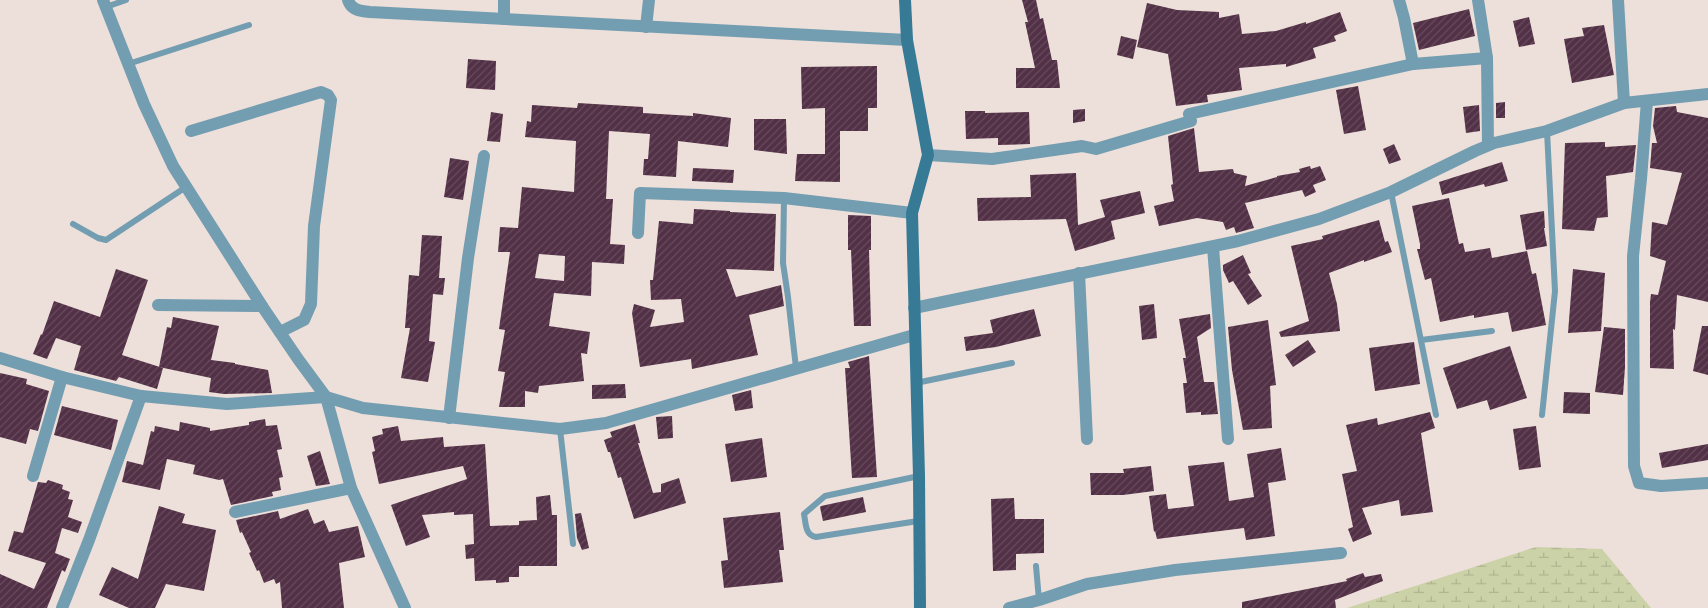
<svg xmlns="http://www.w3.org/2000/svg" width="1708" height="608" viewBox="0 0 1708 608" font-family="'Sofia Sans Condensed',sans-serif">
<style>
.wetland{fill:url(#wetland-marsh)}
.building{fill:url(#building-hatch);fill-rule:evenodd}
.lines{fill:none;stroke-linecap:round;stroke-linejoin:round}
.lane{stroke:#739db0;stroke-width:6}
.street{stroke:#739db0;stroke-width:12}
.secondary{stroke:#367a96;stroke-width:12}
</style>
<defs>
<pattern id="wetland-marsh" width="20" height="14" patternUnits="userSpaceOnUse" patternTransform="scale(1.25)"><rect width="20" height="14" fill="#ccd2a7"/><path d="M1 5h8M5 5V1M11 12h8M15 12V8" fill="none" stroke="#afb48f"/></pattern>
<pattern id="building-hatch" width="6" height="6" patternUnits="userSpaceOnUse" patternTransform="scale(1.25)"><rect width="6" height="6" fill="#523046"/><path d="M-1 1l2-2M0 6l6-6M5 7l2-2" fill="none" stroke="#684c5e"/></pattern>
</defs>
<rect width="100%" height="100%" fill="#eddfd9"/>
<polygon class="wetland" points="1536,547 1602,549 1651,608 1347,608"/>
<g class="building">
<polygon points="1022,0 1036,0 1040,19 1043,18 1052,60 1057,60 1060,88 1016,88 1016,68 1035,68 1025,22 1028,22"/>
<polygon points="1147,3 1177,10 1219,12 1219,18 1239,14 1242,34 1276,31 1306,22 1306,24 1340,12 1347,31 1334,36 1336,41 1313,48 1316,58 1286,67 1286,64 1239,68 1242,90 1207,95 1208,102 1176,106 1168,54 1137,47"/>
<polygon points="1469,9 1475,36 1419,50 1413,23"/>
<polygon points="1529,17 1535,44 1519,47 1513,21"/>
<polygon points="1604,25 1614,75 1572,83 1564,39 1584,36 1582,28"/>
<polygon points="1121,36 1137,40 1133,59 1117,55"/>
<polygon points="468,59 496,61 495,90 466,88"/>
<polygon points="877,66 877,108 868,108 868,131 840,131 840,182 795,181 797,154 825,154 825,108 802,109 801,67"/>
<polygon points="1358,86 1366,130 1344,134 1336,90"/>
<polygon points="1505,102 1505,118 1496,118 1496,103"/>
<path d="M 578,103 L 643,107 L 643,113 L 693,116 L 693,113 L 731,118 L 728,147 L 678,141 L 676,177 L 643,175 L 644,159 L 648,159 L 650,134 L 609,131 L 606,199 L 613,199 L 610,244 L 625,245 L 624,264 L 592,262 L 591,296 L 554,293 L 549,326 L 590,332 L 587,354 L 581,353 L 584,381 L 539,386 L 538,393 L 525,391 L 525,407 L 499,407 L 505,372 L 498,371 L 505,330 L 499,329 L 510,252 L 498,252 L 500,227 L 518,228 L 522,187 L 574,192 L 576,141 L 525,137 L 527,121 L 531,122 L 532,105 L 577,108 ZM 539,254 L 565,256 L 564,281 L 535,278 Z"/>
<polygon points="1479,105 1480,131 1466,133 1463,107"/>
<polygon points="1676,106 1677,112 1708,118 1708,302 1677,295 1675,330 1673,329 1674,369 1650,368 1650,302 1651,294 1658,295 1666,261 1650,256 1652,222 1667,225 1682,173 1650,168 1652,143 1657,143 1653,126 1655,108"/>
<polygon points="1085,109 1085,121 1073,123 1073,110"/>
<polygon points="965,111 985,111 985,113 1029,112 1030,144 998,145 998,138 966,139"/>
<polygon points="491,112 503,114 500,142 487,141"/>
<polygon points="754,119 786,119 787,154 754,150"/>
<polygon points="1194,128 1199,172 1233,169 1234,173 1247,176 1245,186 1277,177 1277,176 1300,172 1299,169 1310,166 1311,169 1320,166 1326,180 1313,185 1316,192 1305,197 1302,190 1245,203 1254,228 1236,233 1234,227 1226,230 1223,222 1197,218 1159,226 1154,206 1174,201 1171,185 1173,184 1168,136"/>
<polygon points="1605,142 1605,147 1636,145 1633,172 1606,176 1608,217 1597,218 1594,231 1562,229 1565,143"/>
<polygon points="1394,144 1401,160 1389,164 1383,149"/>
<polygon points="450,158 469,161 463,200 444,197"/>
<polygon points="1502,162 1508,181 1485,187 1484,184 1442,195 1439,182"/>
<polygon points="693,168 734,170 733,183 692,181"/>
<polygon points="1076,173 1078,225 1105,217 1100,200 1140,191 1145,213 1111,221 1115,239 1075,251 1066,219 978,221 977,198 1031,197 1030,175"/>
<polygon points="1449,198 1459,244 1463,243 1465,252 1490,248 1492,258 1527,251 1532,274 1536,273 1546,325 1512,332 1508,312 1474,318 1474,315 1440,322 1431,278 1425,280 1417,249 1420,249 1420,244 1412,206"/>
<polygon points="694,209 730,211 730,212 776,214 774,271 726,269 736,297 781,285 784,306 749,315 758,355 692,369 691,359 640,367 632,313 634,304 655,310 650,327 684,322 681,299 651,300 650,280 653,280 659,221 693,224"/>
<polygon points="1544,211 1545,228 1544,228 1547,246 1526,250 1520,215"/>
<polygon points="848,215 871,216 871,250 869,250 871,326 854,326 851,250 848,250"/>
<polygon points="1379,220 1385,242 1388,241 1392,252 1364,262 1364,260 1329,273 1337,304 1340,331 1281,337 1279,332 1309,321 1291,246 1323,239 1322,236"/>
<polygon points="422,235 442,236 439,278 445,278 443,295 433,294 429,341 435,342 428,382 401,378 410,328 405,328 409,275 419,276"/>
<polygon points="1243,255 1251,273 1248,274 1262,296 1248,305 1233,281 1229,283 1223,270 1223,265"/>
<polygon points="116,269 148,280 122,355 163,368 157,389 119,377 116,381 74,370 81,346 56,338 47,359 33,354 41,334 42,335 54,301 100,317"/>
<polygon points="1573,269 1605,273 1601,331 1568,333"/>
<polygon points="1154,304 1157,338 1142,340 1139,306"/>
<polygon points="1034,309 1041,336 996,347 966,351 964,337 993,333 990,320"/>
<polygon points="1210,314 1211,328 1197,337 1204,382 1214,382 1218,414 1201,415 1201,412 1186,413 1183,383 1187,383 1183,358 1186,358 1179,319"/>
<polygon points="173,317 219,326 211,360 235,363 235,364 268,370 272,393 224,394 209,392 211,378 159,367 167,327 171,328"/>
<polygon points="1268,320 1276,385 1270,386 1272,428 1243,430 1232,370 1228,327"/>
<polygon points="1702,326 1708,326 1708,375 1693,371"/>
<polygon points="1604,327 1625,329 1625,367 1623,395 1595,392"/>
<polygon points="1308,340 1316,352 1293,367 1285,355"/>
<polygon points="1414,342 1420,384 1375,391 1369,348"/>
<polygon points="1510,346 1527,398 1490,410 1487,400 1457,409 1443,368"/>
<polygon points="869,356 877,477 852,478 845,368 850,368 848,362"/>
<polygon points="0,373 27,379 26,384 49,391 38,431 30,429 26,444 0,437"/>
<polygon points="625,384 626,398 592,399 592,385"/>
<polygon points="751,390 753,408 735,411 732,395"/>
<polygon points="1564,392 1590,393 1590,414 1563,413"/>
<polygon points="62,406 118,420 111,450 54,435"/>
<polygon points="1430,412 1435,428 1421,433 1433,512 1401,516 1399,500 1362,508 1372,534 1353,542 1348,529 1353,527 1342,474 1357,471 1346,425 1377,418 1378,425"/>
<polygon points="672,416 673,438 658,439 656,417"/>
<polygon points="265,419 266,426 277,425 282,449 277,450 283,477 279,478 281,490 272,492 273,496 231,505 223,479 219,480 193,474 195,465 167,459 160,490 122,482 127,461 143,465 151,431 154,432 155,426 179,431 180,422 210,428 210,431 249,425 249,422"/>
<polygon points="635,424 640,443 638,443 653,493 661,492 661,484 679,478 686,503 634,519 621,477 618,478 610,452 608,452 604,440 612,437 610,432"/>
<polygon points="398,426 401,441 443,437 444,447 485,444 490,526 519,525 519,521 537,520 536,497 550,495 552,515 557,515 557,566 519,566 519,577 509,577 509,582 496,583 496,580 475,581 474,558 466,559 465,545 474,544 473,514 454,515 454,512 422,515 430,537 406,546 391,505 467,479 463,466 379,484 372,452 375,451 372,437 383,434 382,429"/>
<polygon points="1536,426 1541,467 1519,470 1513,429"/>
<polygon points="762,438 767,477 731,482 725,444"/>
<polygon points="1708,444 1708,460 1662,468 1659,453"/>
<polygon points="1281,448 1286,480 1268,483 1275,536 1246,540 1244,528 1157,539 1155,531 1154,532 1149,496 1166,494 1168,509 1194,506 1188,466 1224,462 1229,501 1254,497 1247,454"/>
<polygon points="320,451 330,484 316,486 307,456"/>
<polygon points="1151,466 1154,491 1123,495 1091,495 1090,473 1124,473 1123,469"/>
<polygon points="48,480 63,485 62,489 70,492 68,499 73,500 68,517 82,522 78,533 62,528 55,553 70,559 65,572 62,570 47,608 0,608 0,574 34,589 46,563 8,551 14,531 23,533 38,482 46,483"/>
<polygon points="863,497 866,512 823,521 820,507 821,506"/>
<polygon points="1014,498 1015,519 1044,519 1044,553 1016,554 1016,570 993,571 991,499"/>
<polygon points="159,506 185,514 182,523 216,530 204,591 166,584 155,608 129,608 99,595 112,567 138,579"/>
<polygon points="308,509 314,524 324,520 329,532 358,526 365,557 339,563 344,608 282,608 280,582 276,584 274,579 264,583 259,570 257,571 249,553 251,552 242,532 240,533 236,520 278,511 280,519"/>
<polygon points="780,512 784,550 779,550 783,582 724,588 721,561 728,560 723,518"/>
<polygon points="581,513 589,548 582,550 577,538 575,514"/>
<polygon points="1363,573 1365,577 1381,574 1383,581 1335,600 1336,608 1242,608 1242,602 1347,581 1346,579"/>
</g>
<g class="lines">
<g class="lane">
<polyline points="106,7 126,0"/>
<polyline points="128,64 249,25"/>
<polyline points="1391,192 1436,415"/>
<polyline points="784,198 783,263 788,297 796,368"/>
<polyline points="73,224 98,238 106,240 186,187"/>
<polyline points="1421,340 1492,331"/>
<polyline points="916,383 1012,363"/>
<polyline points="1542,415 1555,291 1547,131"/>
<polyline points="560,429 573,544"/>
<path d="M 918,521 L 816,537 C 805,535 806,524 804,514 L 825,496 L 919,476"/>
<polyline points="1036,566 1039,600"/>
</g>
<g class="street">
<polyline points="103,0 144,104 173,166 262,306 298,359 326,397 351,488 405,608"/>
<path d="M 348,0 C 351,10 360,11 370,12 L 907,40"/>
<polyline points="1399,0 1404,18 1413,64"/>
<polyline points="1478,0 1487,58 1488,145"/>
<polyline points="1618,0 1624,103"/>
<polyline points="504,19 504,0"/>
<polyline points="646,27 649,0"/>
<polyline points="1647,101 1641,179 1633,256 1634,466 1639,483 1661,486 1708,483"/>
<polyline points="191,131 321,92 328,95 331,100 314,226 311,304 304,320 280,332"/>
<polyline points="928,155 992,159 1082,146 1096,149 1191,121 1189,114 1413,64 1487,58"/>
<polyline points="638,233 640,193 784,198 912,213"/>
<polyline points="1213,247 1228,439"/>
<polyline points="1079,273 1087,439"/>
<polyline points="158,305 262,306"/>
<polyline points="914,308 1238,241 1319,219 1391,192 1475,151 1494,143 1547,131 1624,103 1708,94"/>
<polyline points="0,358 62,377 141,396 227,404 326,397 363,408 560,429 606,423 914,335"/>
<polyline points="449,418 468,258 484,156"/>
<polyline points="33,476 62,377"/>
<polyline points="235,512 351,488"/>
<polyline points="62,608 89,540 141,396"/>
<polyline points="1009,608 1039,600 1087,584 1175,570 1341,553"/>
</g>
<polyline class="secondary" points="905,0 907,40 928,155 912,213 919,476 920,608"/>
</g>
</svg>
